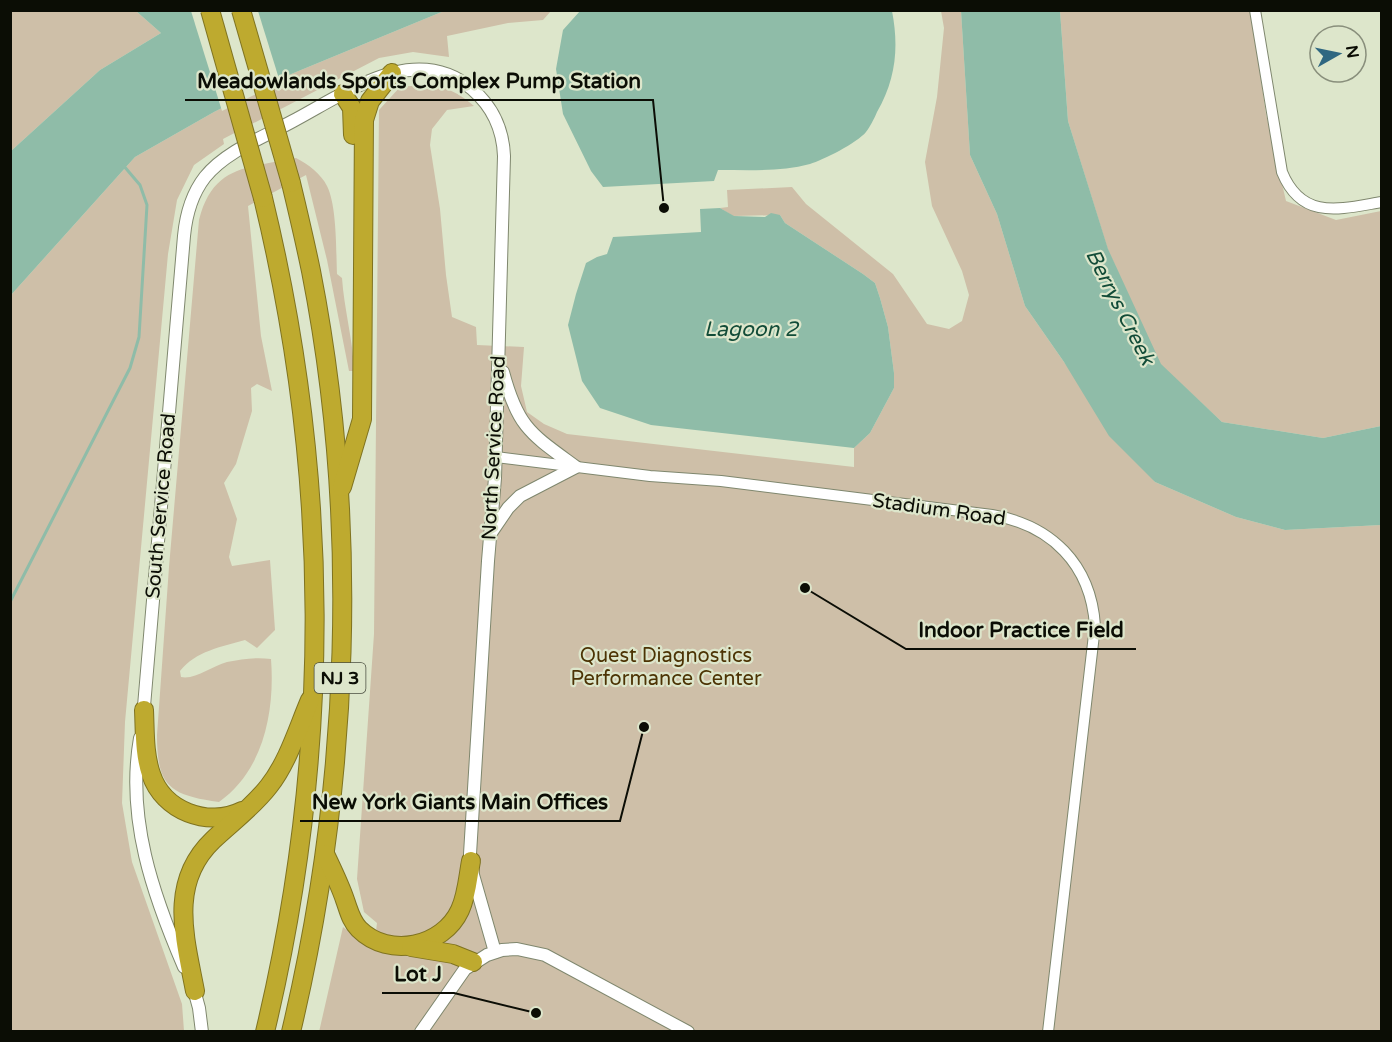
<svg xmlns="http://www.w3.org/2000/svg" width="1392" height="1042" viewBox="0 0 1392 1042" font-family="'Varela Round',sans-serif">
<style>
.green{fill:#cebfa8}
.water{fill:#8fbca8}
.pier{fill:#dde6cb}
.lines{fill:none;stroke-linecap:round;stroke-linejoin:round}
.stream{stroke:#8fbca8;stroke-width:3}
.minor-casing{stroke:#7f876e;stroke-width:12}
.tertiary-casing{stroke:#7f876e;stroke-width:14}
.motorway-casing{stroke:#7f7320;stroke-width:20}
.minor{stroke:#fff;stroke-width:10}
.tertiary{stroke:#fff;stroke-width:12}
.motorway{stroke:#beaa2f;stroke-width:18}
.motorway-bridge-casing{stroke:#7f7320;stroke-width:20;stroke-linecap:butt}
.motorway-bridge{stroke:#beaa2f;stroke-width:18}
.labels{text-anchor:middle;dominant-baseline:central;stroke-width:4.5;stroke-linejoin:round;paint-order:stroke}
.shield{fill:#dde6cb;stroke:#4a4e40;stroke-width:1.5}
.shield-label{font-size:18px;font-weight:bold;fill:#0b0d05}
.street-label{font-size:20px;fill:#0b0d05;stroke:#dde6cb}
.park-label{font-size:20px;fill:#4c3304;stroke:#dde6cb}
.water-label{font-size:21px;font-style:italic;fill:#124c38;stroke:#dde6cb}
.leader{fill:none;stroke:#0b0d05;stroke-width:2}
.callout-dot{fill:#0b0d05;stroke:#dde6cb;stroke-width:2}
.callout-label{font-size:21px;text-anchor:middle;font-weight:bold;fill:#0b0d05;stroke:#dde6cb;stroke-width:4.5;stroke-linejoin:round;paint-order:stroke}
</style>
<rect width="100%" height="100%" fill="#dde6cb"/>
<g class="green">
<polygon points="11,11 136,11 161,33 100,70 11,151"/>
<polygon points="444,11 551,11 543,20 508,23 447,36 449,57 413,52 379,58 223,139 224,144 194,165 177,200 168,254 125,722 122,803 132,862 182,1004 184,1031 11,1032 11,295 135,157 214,112 284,77"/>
<path d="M 941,11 L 961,11 L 970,155 L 997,214 L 1025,306 L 1064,362 L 1155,482 L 1236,517 L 1285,530 L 1381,525 L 1381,1031 L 319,1032 L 343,927 L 365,945 L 374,948 L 377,923 L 364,912 L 357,879 L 374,634 L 379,110 L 400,87 C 433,84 448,84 474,106 L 447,110 L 432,129 L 430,145 L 440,209 L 446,275 L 452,317 L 476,327 L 477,345 L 524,347 L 521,386 L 527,412 L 544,424 L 567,434 L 854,467 L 854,448 L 870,433 L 894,388 L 894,373 L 888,327 L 880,298 L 875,283 L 863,274 L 785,223 L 780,215 L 733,216 L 720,208 L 728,207 L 727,190 L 792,187 L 806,204 L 893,274 L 927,324 L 949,329 L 962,321 L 969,295 L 962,271 L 932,206 L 925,162 L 937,97 L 944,28 Z"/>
<polygon points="1060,11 1251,11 1266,114 1286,201 1336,220 1381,211 1381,426 1323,438 1222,422 1160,364 1108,250 1068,121"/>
<path d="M 296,158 C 308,164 321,174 327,186 C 337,206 336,251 337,274 L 342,278 C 344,309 353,339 354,371 L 349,371 L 327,260 L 306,175 L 248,206 L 261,336 L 272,391 L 257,384 L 251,388 L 252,411 L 236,464 L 224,483 L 237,519 L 229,557 L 232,566 L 270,560 L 275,630 L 257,648 L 245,640 C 221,647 196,651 180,671 L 181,677 C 195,680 212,666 227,662 C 242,659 256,657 271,659 C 275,711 264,770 219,802 C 169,795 157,786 157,735 L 169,567 L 199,220 C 213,164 249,168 296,158 Z"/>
</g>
<g class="water">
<polygon points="136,11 444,11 284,77 214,112 135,157 11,295 11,151 100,70 161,33"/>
<path d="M 580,11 L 892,11 C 899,47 896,79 877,112 C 874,119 870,127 866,132 C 857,143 823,160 810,164 C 780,172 748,170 718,170 L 714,181 L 603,187 L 591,171 L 563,114 L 556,69 L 563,30 Z"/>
<polygon points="961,11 1060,11 1068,121 1108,249 1161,364 1222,422 1323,438 1381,426 1381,525 1285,530 1236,517 1155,482 1109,436 1064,362 1025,306 997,214 970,155"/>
<polygon points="720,208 734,216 765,217 771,213 780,215 785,223 863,274 875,283 880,298 888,327 894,373 894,388 870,433 854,448 651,425 600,408 582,381 568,325 576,294 586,263 597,257 607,254 613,237 701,232 700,209"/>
</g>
<polygon class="pier" points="191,11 258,11 280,82 222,111"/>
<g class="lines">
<polyline class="stream" points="10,602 130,368 139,337 147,205 140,185 123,165"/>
<defs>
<g id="minor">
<path d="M 1255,10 L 1282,172 C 1302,221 1340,209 1382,202"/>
<path d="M 496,457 L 650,476 L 721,481 L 992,515 C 1051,525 1091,564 1095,626 L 1048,1032"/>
</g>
<g id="tertiary">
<path d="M 491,533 L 508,508 L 520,496 L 576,467 C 531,434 518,428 503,372"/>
<path d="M 143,718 L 184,236 C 186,215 191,195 205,177 C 226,151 264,137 293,121 C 346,93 415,41 472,89 C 493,107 503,130 504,156 L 495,478 L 488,561 L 470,854 L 473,875 L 495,952"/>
<path d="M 140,738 C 126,818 153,895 184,967"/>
<polyline points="193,986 199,1008 202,1032"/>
<polyline points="421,1032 465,969 487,955 502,950 517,949 545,955 688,1032"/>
</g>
<g id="motorway">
<polyline points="343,94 352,108 353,135"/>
<path d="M 291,183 C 298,212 305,242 311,271 C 360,521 350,784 291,1032"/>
<path d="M 263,198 C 331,478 332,752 265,1032"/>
<polyline points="342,487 362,419 364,120 370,101 392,73"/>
<path d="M 144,710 C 145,731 144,754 151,774 C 163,811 208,828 242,811"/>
<path d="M 325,854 C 332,869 340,885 345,900 C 349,911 351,921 359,929 C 389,959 443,947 460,910 C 467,895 468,877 471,861"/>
<polyline points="411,947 453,954 473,962"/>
<path d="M 195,991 C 185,938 168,883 213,840 C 232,822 253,807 269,786 C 288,762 298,728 310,700"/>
</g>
</defs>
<use href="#minor" class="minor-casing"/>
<use href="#tertiary" class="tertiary-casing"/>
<use href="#motorway" class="motorway-casing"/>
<use href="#minor" class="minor"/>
<use href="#tertiary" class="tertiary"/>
<use href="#motorway" class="motorway"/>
<defs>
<g id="motorway-bridge">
<polyline points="210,10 263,198"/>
<polyline points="241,10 291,183"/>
</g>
</defs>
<use href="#motorway-bridge" class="motorway-bridge-casing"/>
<use href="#motorway-bridge" class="motorway-bridge"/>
</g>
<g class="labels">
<rect class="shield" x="314.5" y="663" width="51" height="30" rx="4.5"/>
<g class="shield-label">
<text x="340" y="678">NJ 3</text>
</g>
<g class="street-label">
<text transform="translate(494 448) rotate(-87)">North Service Road</text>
<text transform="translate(161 506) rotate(-85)">South Service Road</text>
<text transform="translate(939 510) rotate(8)">Stadium Road</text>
</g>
<g class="park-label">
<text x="666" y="656">Quest Diagnostics<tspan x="666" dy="23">Performance Center</tspan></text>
</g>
<g class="water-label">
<text transform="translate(1120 307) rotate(63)">Berrys Creek</text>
<text x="751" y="329">Lagoon 2</text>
</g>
</g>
<path class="leader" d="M664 208L653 100H185M805 588L906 649H1136M644 727L620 821H300M536 1013L454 993H382"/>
<g class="callout-dot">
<circle cx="664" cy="208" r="6"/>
<circle cx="805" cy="588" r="6"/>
<circle cx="644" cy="727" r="6"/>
<circle cx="536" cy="1013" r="6"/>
</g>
<g class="callout-label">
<text x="419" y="88">Meadowlands Sports Complex Pump Station</text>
<text x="1021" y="637">Indoor Practice Field</text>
<text x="460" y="809">New York Giants Main Offices</text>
<text x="418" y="981">Lot J</text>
</g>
<rect width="1392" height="1042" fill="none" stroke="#0b0d05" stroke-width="24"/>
<g transform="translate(1338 54) rotate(81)"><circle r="28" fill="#dde6cb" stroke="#898f7c" stroke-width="1.5"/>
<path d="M0-4.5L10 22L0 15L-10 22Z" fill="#2f6781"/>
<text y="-9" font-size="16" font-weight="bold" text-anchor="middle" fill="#0b0d05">N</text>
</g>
</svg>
